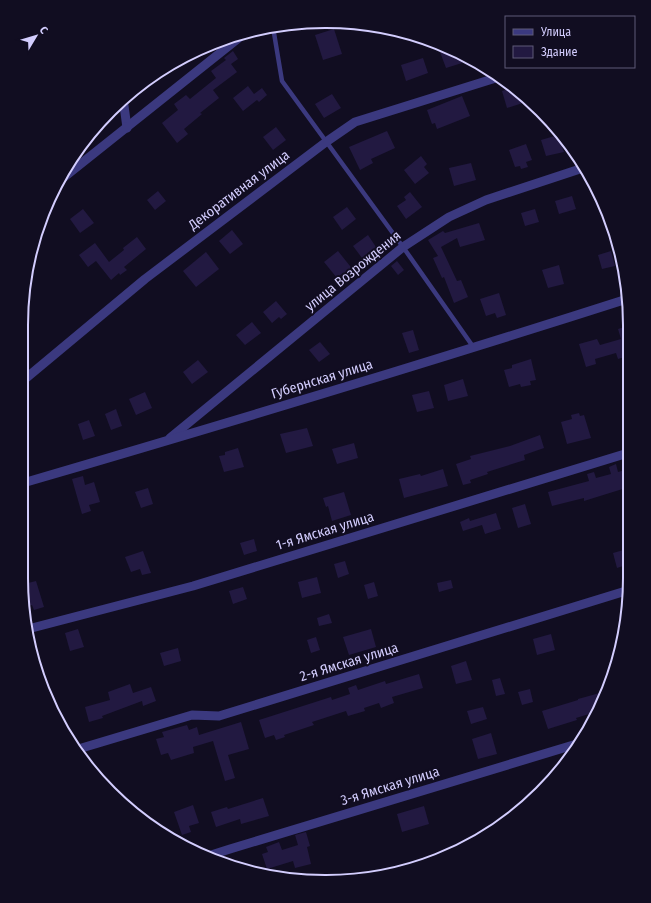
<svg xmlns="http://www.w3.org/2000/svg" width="651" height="903" viewBox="0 0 651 903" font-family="'Fira Sans Condensed',sans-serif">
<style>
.building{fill:#221941}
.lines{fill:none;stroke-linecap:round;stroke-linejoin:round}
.service{stroke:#3b397f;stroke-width:4.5}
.minor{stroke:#3b397f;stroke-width:9}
.labels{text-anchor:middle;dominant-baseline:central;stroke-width:4;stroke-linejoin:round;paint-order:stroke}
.street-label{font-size:14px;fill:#d3cdfe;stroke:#110d21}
.rim{fill:none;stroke:#d3cdfe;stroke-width:2}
</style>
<rect width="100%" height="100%" fill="#110d21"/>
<g class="building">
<polygon points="334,29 342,54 323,60 315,35"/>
<polygon points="450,49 459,52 462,63 446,68 440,52"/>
<polygon points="233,51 238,59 231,64 237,72 213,90 219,98 200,113 202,114 184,129 188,134 177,143 162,123 178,110 174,104 186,95 190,99 216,78 211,71 226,60 224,58"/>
<polygon points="423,58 428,73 406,81 401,65"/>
<polygon points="248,86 254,94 262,88 267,95 259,102 257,100 243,111 233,98"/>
<polygon points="514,87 529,101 507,108 502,91"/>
<polygon points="332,94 341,108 324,118 315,104"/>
<polygon points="462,96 470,116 437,129 435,123 432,124 427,110"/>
<polygon points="276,127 286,140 273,150 263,137"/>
<polygon points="387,131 395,148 371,159 373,163 360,170 349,147"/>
<polygon points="558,135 564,152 546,156 541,140"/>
<polygon points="526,144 532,160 526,162 528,167 521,169 520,166 515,167 509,150"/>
<polygon points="421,156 427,164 424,167 429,173 415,184 404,170"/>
<polygon points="471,163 476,180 454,186 449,168"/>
<polygon points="158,191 166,201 155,210 147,200"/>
<polygon points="410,192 422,207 406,219 397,206 406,200 404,197"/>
<polygon points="572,196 576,209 559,214 555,201"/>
<polygon points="347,207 356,219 342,230 333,217"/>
<polygon points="83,209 94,223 80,233 70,219"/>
<polygon points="535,209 539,222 525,226 521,213"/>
<polygon points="479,223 485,240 460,247 457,238 441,247 457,281 461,280 468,297 454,303 444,277 442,278 433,258 438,256 428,240 443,231 445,233"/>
<polygon points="232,230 243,244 230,254 219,241"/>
<polygon points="368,235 376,247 362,258 353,246"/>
<polygon points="137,237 146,249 124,267 127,270 120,275 119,273 111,280 96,261 88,267 79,255 95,243 109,262 124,250 123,248"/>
<polygon points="338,251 354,271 347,277 343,273 337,278 324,262"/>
<polygon points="611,251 615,266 602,269 598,255"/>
<polygon points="206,252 219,269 196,287 183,271"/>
<polygon points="397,261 404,270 398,275 391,266"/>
<polygon points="559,265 564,284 548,288 542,270"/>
<polygon points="499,293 506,315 497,318 495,313 486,316 480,299"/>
<polygon points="276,301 287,314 281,319 279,317 272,323 263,312"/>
<polygon points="252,322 261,333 245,345 236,335"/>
<polygon points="628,326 628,356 618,359 616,353 595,359 596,364 586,367 579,344 597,339 600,345 621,339 618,329"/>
<polygon points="413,330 419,350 409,353 402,333"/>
<polygon points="320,342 330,354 319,362 309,350"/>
<polygon points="531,359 536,380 530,381 531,385 521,387 520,384 509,387 504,370 512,368 512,365"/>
<polygon points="198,360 208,372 192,384 183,372"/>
<polygon points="463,379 468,396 448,401 444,385"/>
<polygon points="429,391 434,408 417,412 412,395"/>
<polygon points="145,392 152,408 136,415 129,399"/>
<polygon points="116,409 122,426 111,430 105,414"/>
<polygon points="579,413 580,416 584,415 591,438 567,444 561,422 572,419 571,415"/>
<polygon points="89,420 95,436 83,440 78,424"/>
<polygon points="307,428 313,446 286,453 280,434"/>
<polygon points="540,435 544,448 524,455 525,460 487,472 488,474 470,480 471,483 463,485 456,464 471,459 470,456 510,446"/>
<polygon points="354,443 358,458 337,464 332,449"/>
<polygon points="238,448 244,467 224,472 219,456 225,455 225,452"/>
<polygon points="616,464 618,472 629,469 629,487 584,501 584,498 552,506 548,492 589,481 587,474 594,472 596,478 611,474 609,467"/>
<polygon points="443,469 448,486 404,498 399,479 420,474 421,476"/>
<polygon points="83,476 85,485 94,482 100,502 89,505 91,511 82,514 72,479"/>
<polygon points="148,488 153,504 141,508 135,492"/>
<polygon points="344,492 351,515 332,521 328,506 326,507 323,498"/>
<polygon points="525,504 531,524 518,528 512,508"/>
<polygon points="496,513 501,529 485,534 482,525 463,531 460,522 469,518 470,521"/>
<polygon points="254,539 257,551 244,555 240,543"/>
<polygon points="627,549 629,555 629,564 617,568 613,553"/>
<polygon points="143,551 151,573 142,575 140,569 131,572 125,557"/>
<polygon points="345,561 349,574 338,578 334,564"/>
<polygon points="317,577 321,593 302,598 298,582"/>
<polygon points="451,580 453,588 439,592 437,583"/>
<polygon points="36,581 44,607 34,610 32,605 25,607 22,589 29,587 28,583"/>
<polygon points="374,582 378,596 368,599 364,585"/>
<polygon points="243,587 247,599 233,604 229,591"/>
<polygon points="329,614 332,623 319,626 317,618"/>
<polygon points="78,629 84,647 70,651 65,633"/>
<polygon points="371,629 376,647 349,655 343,637"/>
<polygon points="551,634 555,650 537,655 533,639"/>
<polygon points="316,637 320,650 311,653 307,640"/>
<polygon points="178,648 181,661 164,666 160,653"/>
<polygon points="466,661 472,680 456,684 451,666"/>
<polygon points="419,674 423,688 392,697 394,703 381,708 379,703 364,708 365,711 348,716 346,711 312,722 314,725 284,735 285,737 276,740 274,735 265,738 259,720 331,697 332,700 350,694 348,688 356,685 358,690 385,681 386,684"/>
<polygon points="500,678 505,694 496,696 492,680"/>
<polygon points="130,684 133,693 151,687 156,701 143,706 142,701 102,716 103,718 89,722 85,707 110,700 108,692"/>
<polygon points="530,689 533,702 522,705 518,692"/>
<polygon points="607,691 599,711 576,718 577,720 548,729 542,711 578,700 578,699"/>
<polygon points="483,707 487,719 471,724 467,711"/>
<polygon points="241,722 249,749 228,755 235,778 225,781 213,741 193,747 194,753 171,760 168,753 161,755 156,739 164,737 162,732 187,725 189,730 197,727 199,735"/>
<polygon points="491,733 497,754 478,759 472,739"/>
<polygon points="263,798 269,816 241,824 240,819 216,827 211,812 227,807 228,809"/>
<polygon points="193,805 199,823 189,826 191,832 182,835 174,812"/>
<polygon points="424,806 429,824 402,832 397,814"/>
<polygon points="306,832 310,846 307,847 311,864 295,868 293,861 267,869 262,854 268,852 266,847 279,842 282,850 298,845 295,835"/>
</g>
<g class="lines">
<polyline class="service" points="273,27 282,81 403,247 474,348"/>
<g class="minor">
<polyline points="123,98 127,128"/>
<polyline points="58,182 245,33"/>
<polyline points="25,379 145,279 326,142 355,122 499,77"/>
<polyline points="170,438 403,247 449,217 486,200 583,168"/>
<path d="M 23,483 C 225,424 427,363 627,299"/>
<polyline points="28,629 193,586 628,453"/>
<polyline points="75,750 192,715 219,716 629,590"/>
<polyline points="208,856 230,849 580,743"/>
</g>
</g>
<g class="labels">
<g class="street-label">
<text transform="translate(239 190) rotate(-37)">Декоративная улица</text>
<text transform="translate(353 271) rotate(-39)">улица Возрождения</text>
<text transform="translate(322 379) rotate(-17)">Губернская улица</text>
<text transform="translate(325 531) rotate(-17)">1-я Ямская улица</text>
<text transform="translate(349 662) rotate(-17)">2-я Ямская улица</text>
<text transform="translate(390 786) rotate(-17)">3-я Ямская улица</text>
</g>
</g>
<path d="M0 0H651V903H0ZM325 28H326A297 297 0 0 1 623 325V578A297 297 0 0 1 326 875H325A297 297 0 0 1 28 578V325A297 297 0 0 1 325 28Z" fill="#110d21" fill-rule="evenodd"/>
<path class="rim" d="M325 28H326A297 297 0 0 1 623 325V578A297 297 0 0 1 326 875H325A297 297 0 0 1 28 578V325A297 297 0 0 1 325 28Z"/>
<rect x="505" y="16" width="130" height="52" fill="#110d21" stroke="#5f5a79"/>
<rect x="513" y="29" width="20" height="6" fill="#3b397f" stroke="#5f5a79"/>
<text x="541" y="36" font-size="12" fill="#d3cdfe">Улица</text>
<rect x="513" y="46" width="20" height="12" fill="#221941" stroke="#5f5a79"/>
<text x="541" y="56" font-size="12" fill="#d3cdfe">Здание</text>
<g transform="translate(36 36) rotate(52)" stroke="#110d21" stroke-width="3" paint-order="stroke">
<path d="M0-3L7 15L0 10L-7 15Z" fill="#d3cdfe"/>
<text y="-6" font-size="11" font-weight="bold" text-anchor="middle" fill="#d3cdfe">С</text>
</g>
</svg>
